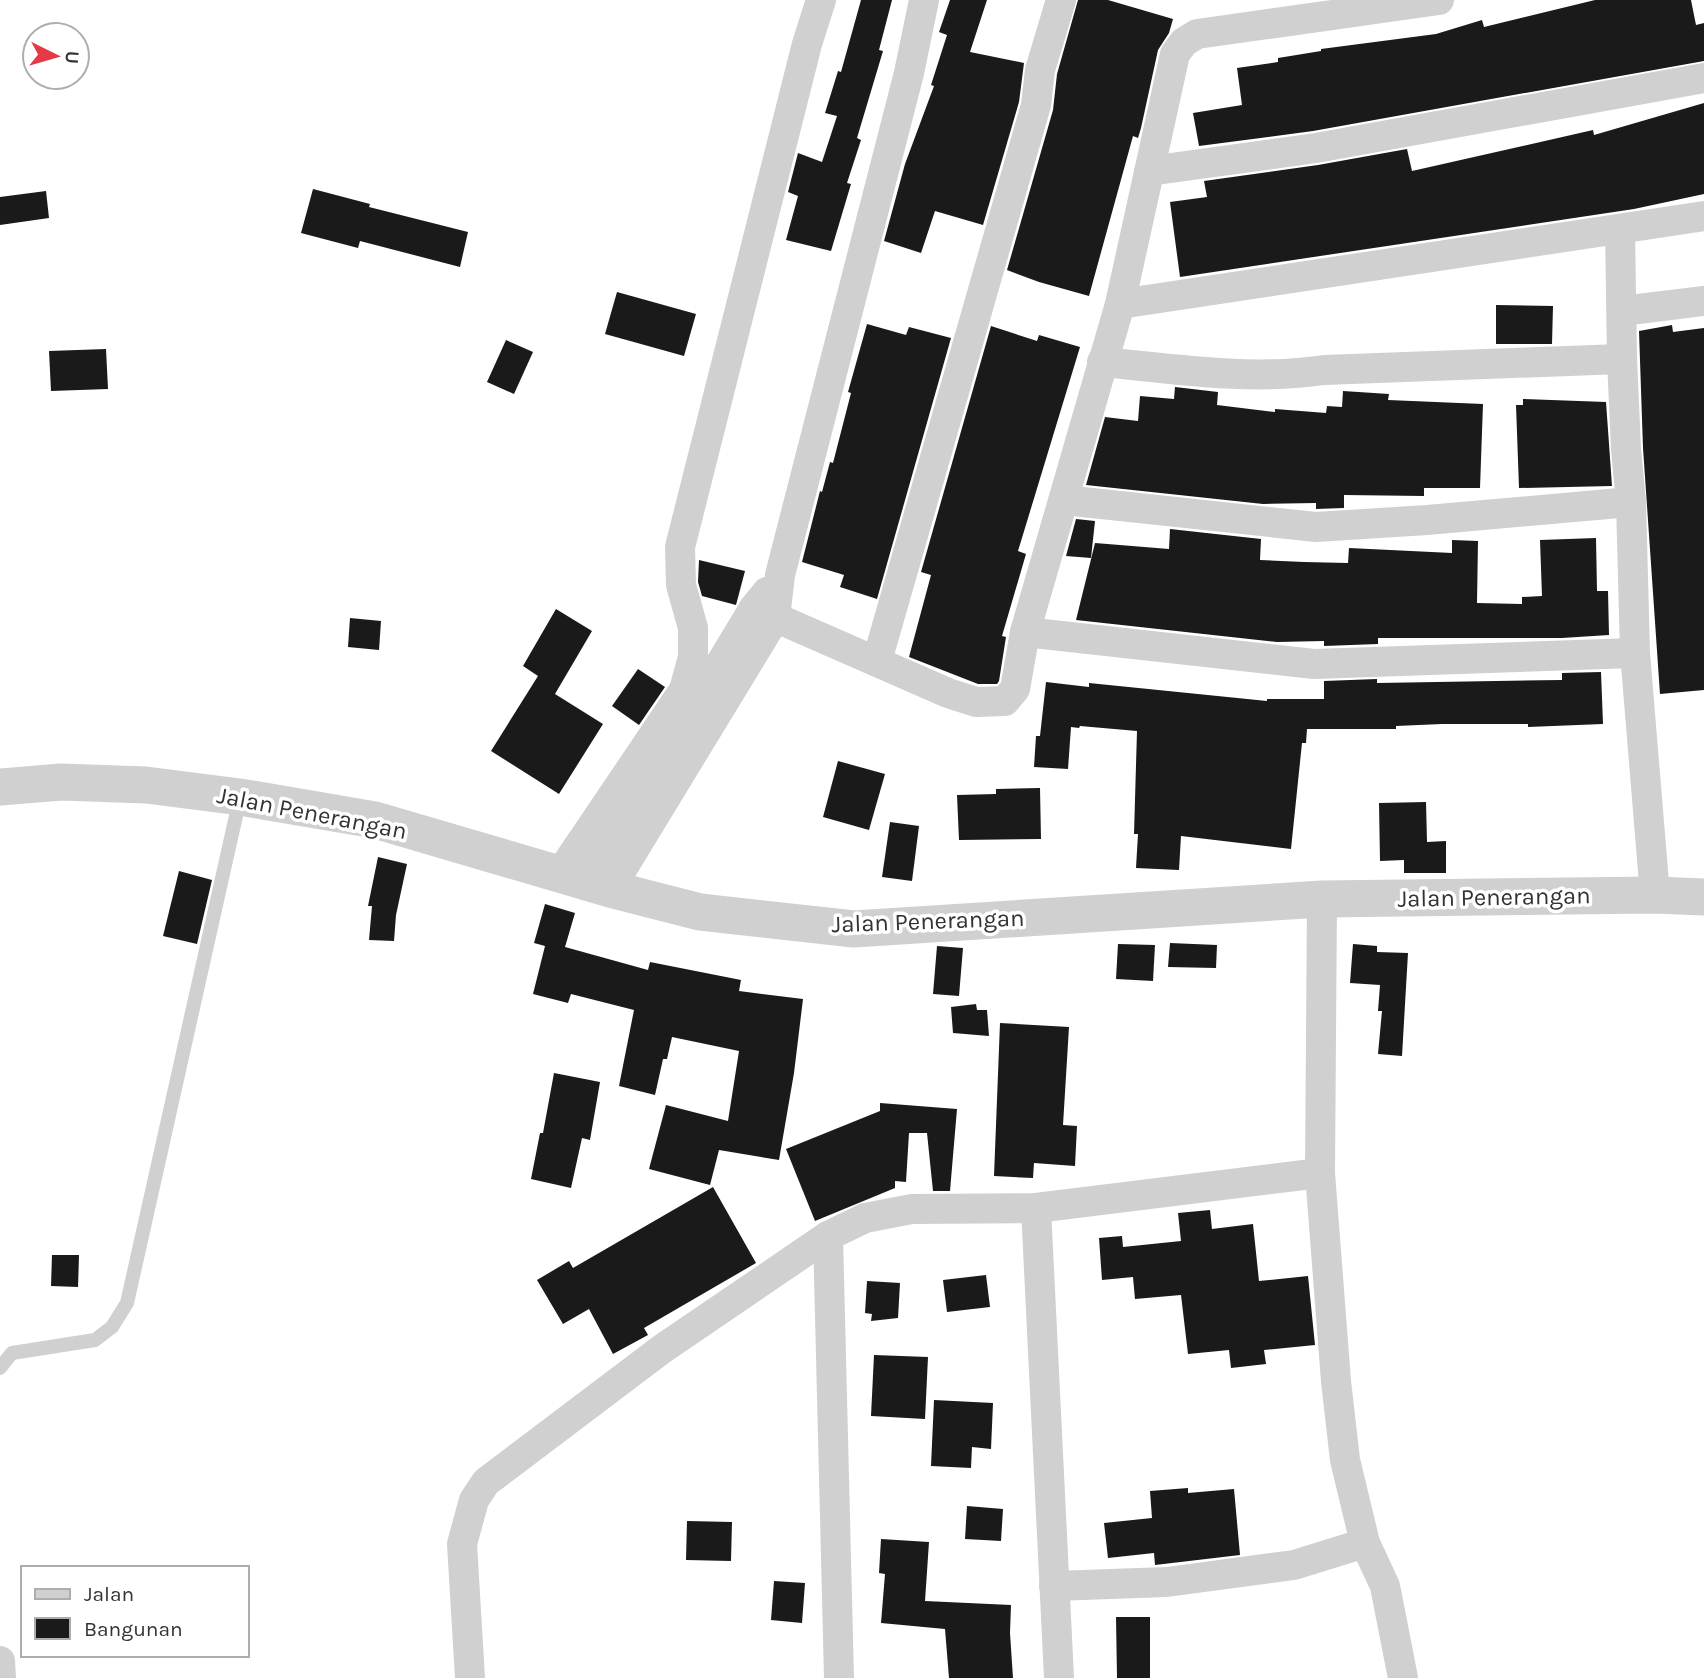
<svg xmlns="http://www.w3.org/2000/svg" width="1704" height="1678" viewBox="0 0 1704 1678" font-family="Karla,sans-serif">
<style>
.building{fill:#1a1a1a}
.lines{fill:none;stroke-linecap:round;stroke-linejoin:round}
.service{stroke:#d0d0d0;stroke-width:14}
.minor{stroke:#d0d0d0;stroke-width:30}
.tertiary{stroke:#d0d0d0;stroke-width:37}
.labels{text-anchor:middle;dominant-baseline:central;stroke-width:7;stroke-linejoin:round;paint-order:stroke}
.street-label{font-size:24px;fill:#333;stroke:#fff}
</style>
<rect width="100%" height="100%" fill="#fff"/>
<g class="building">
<polygon points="861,0 892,0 879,50 883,51 857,138 861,140 847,183 851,184 831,251 786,240 798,196 788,192 798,153 822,162 837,116 825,113 838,71 841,72"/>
<polygon points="950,0 987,0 970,52 1024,63 1019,102 983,225 935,211 921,253 884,241 905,164 934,86 931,85 947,35 939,32"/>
<polygon points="1078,0 1108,0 1173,19 1169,33 1158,50 1141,128 1138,138 1133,136 1089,296 1039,282 1007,270 1053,110 1057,74"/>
<polygon points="1595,0 1691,0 1696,25 1704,23 1704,61 1313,131 1199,146 1193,113 1242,105 1237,68 1278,62 1278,58 1321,51 1321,49 1436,34 1482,20 1484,27"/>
<polygon points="1704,103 1704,194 1634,209 1180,277 1170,202 1207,197 1204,181 1318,165 1407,149 1412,171 1593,130 1594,135"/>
<polygon points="313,189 370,204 369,207 468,232 460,267 360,241 358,248 301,233"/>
<polygon points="46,191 49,218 0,225 0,197"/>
<polygon points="617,292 696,314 684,356 605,334"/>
<polygon points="1496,305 1553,306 1552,344 1496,344"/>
<polygon points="867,324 906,335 909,327 951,338 877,599 840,587 844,575 802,562 820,491 822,492 830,462 833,463 851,393 848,392"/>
<polygon points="1672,325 1673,332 1704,328 1704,690 1660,694 1643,448 1639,331"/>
<polygon points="991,326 1037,341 1039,335 1080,347 1018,551 1026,554 1002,636 1006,637 999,681 997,684 978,684 909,657 931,575 921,572"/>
<polygon points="506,340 533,352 514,394 487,382"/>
<polygon points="106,349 108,389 51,391 49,351"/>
<polygon points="1175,387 1218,392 1217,405 1275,412 1275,409 1326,413 1327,406 1342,407 1343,391 1389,394 1388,400 1483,404 1480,488 1424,488 1424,496 1344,495 1344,508 1316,509 1316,503 1263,504 1086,485 1105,417 1138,421 1140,396 1174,399"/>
<polygon points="1523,399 1606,402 1612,486 1519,488 1516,405 1523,405"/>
<polygon points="1076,519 1095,521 1091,558 1066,556"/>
<polygon points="1170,529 1261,539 1260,560 1304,562 1348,563 1349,548 1452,553 1452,540 1478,541 1477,603 1522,604 1522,597 1542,596 1540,540 1596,538 1597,591 1608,591 1609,635 1562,638 1378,638 1378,644 1324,646 1324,641 1277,642 1076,620 1095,543 1169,549"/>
<polygon points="699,560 745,571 736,605 702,596 698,582"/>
<polygon points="556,609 592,631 555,694 603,724 559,794 491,751 538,676 523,666"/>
<polygon points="350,618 381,621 379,650 348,647"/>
<polygon points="638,669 665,687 639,725 612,706"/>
<polygon points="1601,672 1603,724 1528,727 1528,724 1442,724 1396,726 1396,729 1307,729 1306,743 1302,743 1291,849 1181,836 1179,870 1136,868 1138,834 1134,834 1137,731 1080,726 1079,728 1071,727 1068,769 1034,767 1036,736 1040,736 1046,682 1089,687 1089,683 1267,701 1267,699 1324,699 1324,681 1377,679 1377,683 1562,680 1562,673"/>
<polygon points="838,761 885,774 869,830 823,817"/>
<polygon points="1040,788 1041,839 959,840 957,795 996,794 996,789"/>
<polygon points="1426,802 1427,842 1446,841 1446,873 1404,873 1404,860 1380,861 1379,803"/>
<polygon points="890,822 919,826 912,881 882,877"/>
<polygon points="378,857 407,864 396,915 394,941 369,940 372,906 368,906"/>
<polygon points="179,871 212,880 197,944 163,936"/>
<polygon points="545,904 575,913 565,947 648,970 650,962 741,980 739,991 803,999 794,1073 779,1160 719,1150 710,1185 649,1169 666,1105 728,1121 739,1051 672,1037 667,1059 663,1059 655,1095 619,1086 634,1010 571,994 568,1003 533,994 545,946 534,943"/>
<polygon points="1170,943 1217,945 1216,968 1168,967"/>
<polygon points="1118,944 1155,945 1153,981 1116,979"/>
<polygon points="1353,944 1377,946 1377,952 1408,953 1402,1056 1378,1054 1382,1011 1378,1011 1380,985 1350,983"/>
<polygon points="937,946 963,948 959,996 933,994"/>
<polygon points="976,1004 977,1010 987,1010 989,1036 953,1033 951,1007"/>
<polygon points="1000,1023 1069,1027 1063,1125 1077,1126 1075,1166 1034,1163 1033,1178 994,1176"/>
<polygon points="554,1073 600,1082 590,1140 582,1138 571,1188 531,1179 540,1133 543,1133"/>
<polygon points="880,1103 957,1109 950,1191 933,1191 927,1133 909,1133 906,1182 895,1181 895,1188 815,1221 786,1149 880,1111"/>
<polygon points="713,1187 756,1263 644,1328 648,1335 613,1354 589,1309 563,1324 537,1280 569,1261 573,1268"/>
<polygon points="1210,1210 1212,1229 1253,1224 1259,1281 1308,1276 1315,1345 1264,1350 1266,1364 1231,1368 1229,1350 1188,1354 1181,1295 1135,1299 1133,1277 1102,1280 1099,1238 1122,1236 1123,1247 1181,1241 1178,1213"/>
<polygon points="52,1255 79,1255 78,1287 51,1286"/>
<polygon points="986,1275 990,1307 947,1312 943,1280"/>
<polygon points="867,1281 900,1283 898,1318 871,1321 872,1314 865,1313"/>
<polygon points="874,1355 928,1357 925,1419 871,1416"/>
<polygon points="934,1400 993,1403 991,1449 972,1447 971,1468 931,1466"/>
<polygon points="1188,1488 1188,1493 1234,1489 1240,1555 1155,1565 1154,1553 1108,1558 1104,1523 1152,1518 1150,1491"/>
<polygon points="967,1506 1003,1509 1001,1541 965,1539"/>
<polygon points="687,1521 732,1522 731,1561 686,1560"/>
<polygon points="881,1539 929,1542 925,1601 1011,1605 1010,1633 1013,1678 949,1678 945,1629 881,1623 885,1574 879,1573"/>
<polygon points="774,1581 805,1583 802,1623 771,1620"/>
<polygon points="1116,1617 1150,1617 1150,1678 1117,1678"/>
</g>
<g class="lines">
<polyline class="service" points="0,1368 12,1353 95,1340 112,1327 127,1303 240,798"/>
<g class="minor">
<polyline points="1149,171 1316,148 1704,78"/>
<polyline points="1620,229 1622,359 1626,449 1631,502 1635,653 1655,895"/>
<polyline points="1120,304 1704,216"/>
<polyline points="1622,311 1704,301"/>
<path d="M 1102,362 C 1176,369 1251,381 1324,370 L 1622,359"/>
<polyline points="1064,500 1316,527 1427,520 1631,502"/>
<polyline points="754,608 948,693 976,702 1005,701 1015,689 1025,632 1120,304 1175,54 1184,42 1197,34 1439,0"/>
<polyline points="1025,632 1314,664 1635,653"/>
<polyline points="877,661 1036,105 1040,70 1061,0"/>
<polyline points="559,875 684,690 693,657 693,628 681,585 680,547 807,44 821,0"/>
<polyline points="588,883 754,608 767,592"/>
<polyline points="610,889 775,618 780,575 909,73 924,0"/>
<polyline points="1322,899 1320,1173 1336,1381 1345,1460 1365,1543 1385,1586 1403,1678"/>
<polyline points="1036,1208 1059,1678"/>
<polyline points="828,1236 839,1678"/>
<polyline points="1054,1586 1167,1582 1294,1565 1365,1543"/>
<polyline points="0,1661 1,1678"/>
<polyline points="470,1678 462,1544 474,1500 486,1482 662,1349 828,1236 865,1218 912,1209 1036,1208 1320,1173"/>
</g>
<polyline class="tertiary" points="0,787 61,782 146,785 240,797 375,820 610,889 700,912 854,929 1322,899 1655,895 1704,897"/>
</g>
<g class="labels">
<g class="street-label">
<text transform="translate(312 813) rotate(11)">Jalan Penerangan</text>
<text transform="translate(1494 897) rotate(-1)">Jalan Penerangan</text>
<text transform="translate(928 921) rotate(-2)">Jalan Penerangan</text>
</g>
</g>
<rect x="21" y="1566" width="228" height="91" fill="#ffffff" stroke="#adadad" stroke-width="2"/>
<rect x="35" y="1589" width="35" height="10" fill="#d0d0d0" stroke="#adadad" stroke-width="2"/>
<text x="84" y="1601" font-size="21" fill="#333333">Jalan</text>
<rect x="35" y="1618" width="35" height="21" fill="#1a1a1a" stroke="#adadad" stroke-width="2"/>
<text x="84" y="1636" font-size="21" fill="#333333">Bangunan</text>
<g transform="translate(56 56) rotate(95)"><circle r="33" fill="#ffffff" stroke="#adadad" stroke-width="2"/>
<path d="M0-5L12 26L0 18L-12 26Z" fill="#e63946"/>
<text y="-10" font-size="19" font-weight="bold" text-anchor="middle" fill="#333333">U</text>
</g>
</svg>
